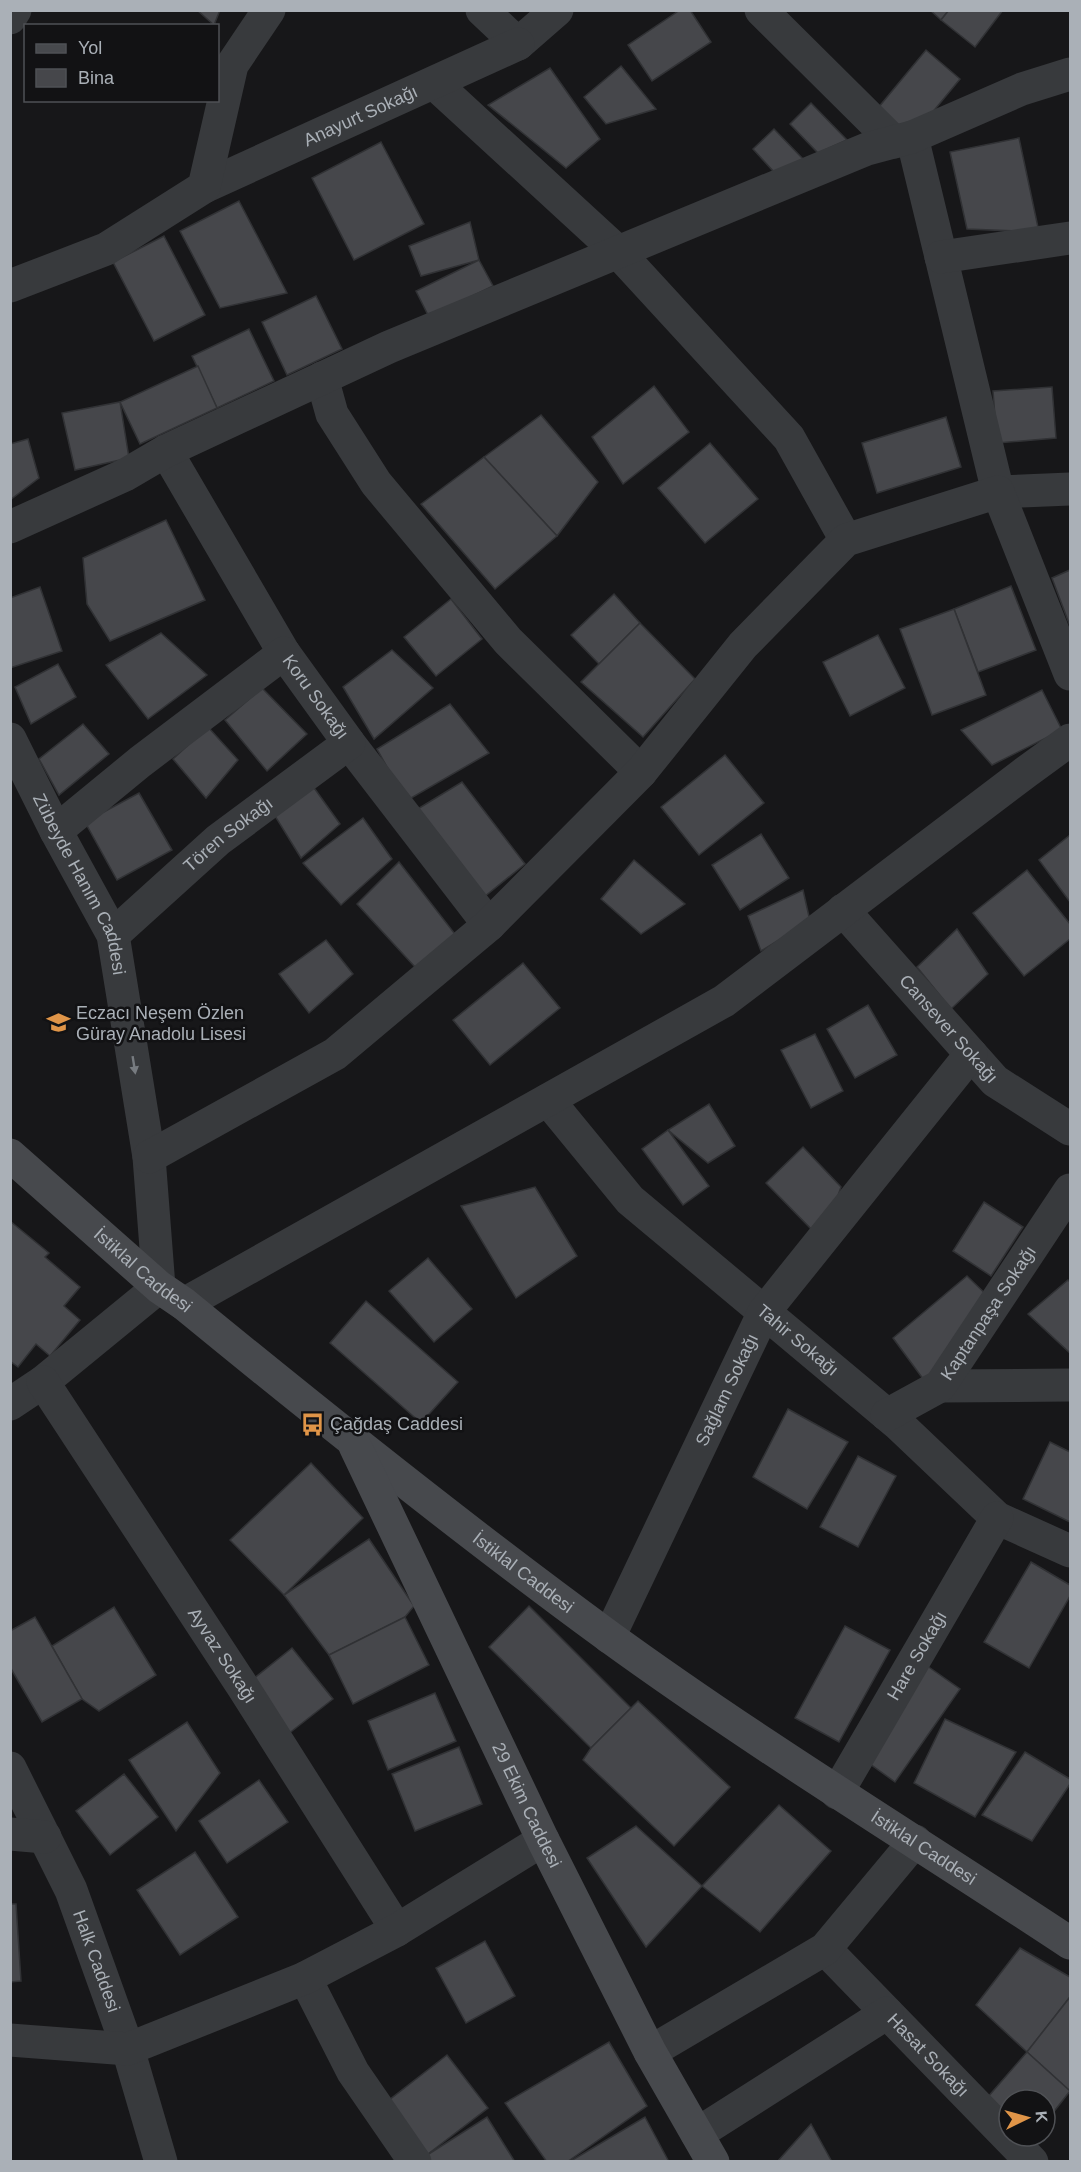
<svg xmlns="http://www.w3.org/2000/svg" width="1081" height="2172" viewBox="0 0 1081 2172" font-family="Arial,sans-serif">
<style>
.building{fill:#46474b;stroke:#313235;stroke-width:1.5}
.lines{fill:none;stroke-linecap:round;stroke-linejoin:round}
.street{stroke:#383a3d;stroke-width:33}
.secondary{stroke:#47494d;stroke-width:33}
.oneway{fill:#777b80}
.labels{text-anchor:middle;dominant-baseline:central;stroke-width:5;stroke-linejoin:round;paint-order:stroke}
.street-label{font-size:18px;fill:#aab0b7;stroke:#121214}
.poi-label{font-size:18px;fill:#aab0b7;stroke:#121214;text-anchor:start}
</style>
<rect width="100%" height="100%" fill="#171719"/>
<g class="building">
<polygon points="197,10 220,10 214,25"/>
<polygon points="680,10 690,10 711,42 652,81 628,45"/>
<polygon points="930,10 949,10 941,20"/>
<polygon points="949,10 1003,10 975,47 941,20"/>
<polygon points="926,50 960,79 912,137 878,108"/>
<polygon points="621,66 656,109 606,124 584,97"/>
<polygon points="550,68 600,139 566,168 488,105"/>
<polygon points="811,103 847,140 818,153 790,124"/>
<polygon points="774,129 804,160 774,172 753,149"/>
<polygon points="1019,138 1039,232 967,229 950,152"/>
<polygon points="381,142 424,224 354,260 312,178"/>
<polygon points="239,201 287,293 220,308 180,231"/>
<polygon points="470,222 479,260 421,276 409,246"/>
<polygon points="164,236 205,315 154,341 113,262"/>
<polygon points="479,260 493,286 429,317 416,291"/>
<polygon points="316,296 342,349 287,375 262,322"/>
<polygon points="249,329 274,381 217,408 192,356"/>
<polygon points="198,366 217,408 140,444 120,402"/>
<polygon points="654,386 689,432 623,484 592,437"/>
<polygon points="1052,387 1056,438 997,443 993,391"/>
<polygon points="120,402 129,458 75,470 62,413"/>
<polygon points="541,415 598,482 557,536 484,457"/>
<polygon points="946,417 961,467 877,493 862,443"/>
<polygon points="28,439 39,478 10,500 10,444"/>
<polygon points="710,443 758,499 705,543 658,488"/>
<polygon points="484,457 557,536 495,589 421,504"/>
<polygon points="166,520 205,600 110,641 87,604 83,558"/>
<polygon points="1070,570 1070,626 1052,578"/>
<polygon points="1011,586 1036,650 978,672 954,609"/>
<polygon points="40,587 62,651 10,668 10,598"/>
<polygon points="614,594 640,623 599,664 571,635"/>
<polygon points="451,599 482,639 436,676 404,637"/>
<polygon points="954,609 986,695 932,715 900,629"/>
<polygon points="640,623 695,679 643,737 581,682"/>
<polygon points="161,633 207,675 148,719 106,665"/>
<polygon points="878,635 905,688 850,716 823,662"/>
<polygon points="392,650 433,688 374,739 343,687"/>
<polygon points="58,664 76,697 31,724 15,687"/>
<polygon points="262,688 307,734 267,771 225,720"/>
<polygon points="1042,690 1062,730 992,765 961,730"/>
<polygon points="450,704 489,753 406,801 377,749"/>
<polygon points="83,724 109,754 59,795 39,759"/>
<polygon points="208,727 238,760 206,798 173,759"/>
<polygon points="725,755 764,803 699,855 661,807"/>
<polygon points="462,782 525,864 484,897 416,810"/>
<polygon points="312,785 340,824 301,858 275,816"/>
<polygon points="139,793 172,850 117,880 85,822"/>
<polygon points="363,818 392,859 341,905 303,863"/>
<polygon points="761,834 789,878 740,910 712,865"/>
<polygon points="1070,835 1070,902 1039,860"/>
<polygon points="634,860 685,904 641,934 601,899"/>
<polygon points="399,862 458,938 415,967 357,904"/>
<polygon points="1027,870 1070,924 1070,939 1024,976 973,913"/>
<polygon points="803,890 810,921 761,951 748,916"/>
<polygon points="957,929 988,974 951,1009 917,967"/>
<polygon points="326,940 353,974 309,1013 279,974"/>
<polygon points="523,963 560,1008 490,1065 453,1020"/>
<polygon points="868,1005 897,1055 855,1078 827,1029"/>
<polygon points="815,1034 843,1091 811,1108 781,1050"/>
<polygon points="709,1104 735,1146 708,1163 668,1130"/>
<polygon points="668,1130 709,1186 683,1205 642,1149"/>
<polygon points="803,1147 841,1187 822,1240 766,1183"/>
<polygon points="535,1187 577,1256 516,1298 461,1206"/>
<polygon points="984,1202 1023,1227 991,1276 953,1251"/>
<polygon points="10,1221 49,1253 45,1257 80,1287 64,1306 80,1320 50,1356 36,1344 18,1367 10,1361"/>
<polygon points="428,1258 472,1309 434,1342 389,1291"/>
<polygon points="967,1276 995,1303 932,1391 893,1338"/>
<polygon points="1068,1280 1070,1282 1070,1353 1028,1314"/>
<polygon points="366,1301 458,1382 421,1423 330,1343"/>
<polygon points="788,1409 848,1442 807,1509 753,1477"/>
<polygon points="1050,1442 1070,1452 1070,1522 1023,1499"/>
<polygon points="858,1456 896,1476 858,1547 820,1527"/>
<polygon points="311,1463 363,1518 284,1595 230,1540"/>
<polygon points="369,1539 414,1606 405,1617 329,1655 284,1595"/>
<polygon points="1031,1562 1070,1585 1070,1596 1029,1668 984,1642"/>
<polygon points="529,1606 631,1708 591,1748 489,1647"/>
<polygon points="114,1607 156,1675 99,1711 82,1699 52,1646"/>
<polygon points="35,1617 82,1699 42,1722 10,1667 10,1631"/>
<polygon points="405,1617 429,1665 353,1704 329,1655"/>
<polygon points="845,1626 890,1650 839,1742 795,1718"/>
<polygon points="292,1648 333,1699 283,1738 243,1687"/>
<polygon points="923,1663 960,1689 895,1782 859,1756"/>
<polygon points="435,1693 456,1741 388,1770 368,1721"/>
<polygon points="638,1701 730,1787 674,1846 583,1760 591,1748"/>
<polygon points="945,1719 1016,1752 975,1817 914,1783"/>
<polygon points="187,1722 220,1773 176,1831 129,1760"/>
<polygon points="459,1747 482,1804 415,1831 392,1774"/>
<polygon points="1025,1752 1070,1779 1070,1784 1032,1841 982,1815"/>
<polygon points="124,1774 158,1817 110,1855 76,1811"/>
<polygon points="259,1780 288,1822 227,1863 199,1821"/>
<polygon points="779,1805 831,1851 760,1932 702,1886"/>
<polygon points="636,1826 702,1886 646,1947 587,1858"/>
<polygon points="195,1852 238,1917 180,1955 137,1890"/>
<polygon points="10,1904 16,1904 21,1981 10,1982"/>
<polygon points="485,1941 515,1996 466,2023 436,1968"/>
<polygon points="1020,1948 1070,1977 1070,1997 1027,2052 976,2005"/>
<polygon points="1070,1997 1070,2091 1027,2052"/>
<polygon points="609,2042 647,2106 567,2162 547,2162 505,2103"/>
<polygon points="1027,2052 1070,2091 1045,2123 1045,2100 1009,2100 1009,2117 987,2098"/>
<polygon points="447,2055 488,2108 424,2157 384,2104"/>
<polygon points="487,2117 515,2162 428,2162 424,2157"/>
<polygon points="645,2117 669,2162 569,2162"/>
<polygon points="811,2124 832,2162 777,2162"/>
</g>
<g class="lines">
<g class="street">
<polyline points="482,10 518,44 557,10"/>
<polyline points="761,10 894,142"/>
<polyline points="10,18 15,10"/>
<polyline points="434,83 618,252 789,438 846,540"/>
<polyline points="912,137 998,492 1070,489"/>
<path id="s1" d="M 204,187 L 518,44"/>
<polyline points="941,257 1070,238"/>
<polyline points="10,286 106,249 204,187 232,65 269,10"/>
<polyline points="322,378 332,414 376,483 508,641 641,772"/>
<path id="s2" d="M 166,451 L 284,653 L 349,743 L 489,925"/>
<polyline points="10,527 125,475 166,451 389,347 867,149 912,137 1022,89 1070,74"/>
<path id="s3" d="M 10,739 L 56,831 L 113,935 L 149,1157 L 159,1287 L 43,1382 L 10,1404"/>
<polyline points="56,831 140,762 284,653"/>
<path id="s4" d="M 843,910 L 995,1081 L 1070,1129"/>
<path id="s5" d="M 113,935 L 218,840 L 349,743"/>
<path id="s6" d="M 548,1100 L 630,1200 L 898,1424 L 997,1518 L 1070,1551"/>
<polyline points="149,1157 335,1054 489,925 641,772 743,645 846,540 998,492 1070,674"/>
<polyline points="184,1304 724,1001 1026,772 1070,740"/>
<path id="s7" d="M 43,1382 L 243,1687 L 397,1930"/>
<polyline points="940,1386 1070,1385"/>
<path id="s8" d="M 887,1415 L 940,1386 L 1070,1190"/>
<path id="s9" d="M 609,1637 L 764,1312 L 971,1054"/>
<path id="s10" d="M 10,1768 L 71,1890 L 128,2049 L 161,2162"/>
<path id="s11" d="M 837,1793 L 997,1518"/>
<polyline points="10,1834 45,1837"/>
<path id="s12" d="M 825,1949 L 1032,2162"/>
<polyline points="305,1978 353,2072 415,2162"/>
<polyline points="10,2040 128,2049 305,1978 397,1930 543,1840"/>
<polyline points="650,2052 825,1949 915,1841"/>
<polyline points="697,2134 887,2013"/>
</g>
<g class="secondary">
<path id="s13" d="M 10,1155 L 159,1287 L 184,1304 C 323,1418 463,1530 608,1636 C 758,1745 916,1841 1070,1943"/>
<path id="s14" d="M 355,1446 L 543,1840 L 650,2052 L 713,2162"/>
</g>
</g>
<defs><path id="oneway-solid" d="M-6-.8H1V-3.2L6.5 0L1 3.2V.8H-6Z" transform="scale(1.5)"/></defs>
<use class="oneway" href="#oneway-solid" transform="translate(134 1065) rotate(81)"/>
<defs>
<symbol id="school-bare" viewBox="-9 -9 18 18"><path d="M0-5L7-2L0 1L-7-2ZM-4 1L0 2.5L4 1V4Q0 6-4 4Z" fill="#e09548" stroke="#121214" stroke-width="2.5" paint-order="stroke"/></symbol>
<symbol id="bus-bare" viewBox="-9 -9 18 18"><path d="M-5-6H5V4H4V6H2V4H-2V6H-4V4H-5ZM-3.5-4V0h7V-4ZM-3.5 1.2v1.5H-2V1.2ZM2 1.2v1.5H3.5V1.2Z" fill="#e09548" stroke="#121214" stroke-width="2.5" paint-order="stroke"/></symbol>
</defs>
<g fill-rule="evenodd">
<use href="#school-bare" x="42" y="1006" width="33" height="33"/>
<use href="#bus-bare" x="296" y="1408" width="33" height="33"/>
</g>
<g class="labels">
<g class="street-label">
<text stroke="none"><textPath href="#s1" startOffset="172">Anayurt Sokağı</textPath></text>
<text stroke="none"><textPath href="#s2" startOffset="288">Koru Sokağı</textPath></text>
<text stroke="none"><textPath href="#s5" startOffset="153">Tören Sokağı</textPath></text>
<text stroke="none"><textPath href="#s3" startOffset="162">Zübeyde Hanım Caddesi</textPath></text>
<text stroke="none"><textPath href="#s4" startOffset="159">Cansever Sokağı</textPath></text>
<text stroke="none"><textPath href="#s13" startOffset="176">İstiklal Caddesi</textPath></text>
<text stroke="none"><textPath href="#s8" startOffset="148">Kaptanpaşa Sokağı</textPath></text>
<text stroke="none"><textPath href="#s6" startOffset="348">Tahir Sokağı</textPath></text>
<text stroke="none"><textPath href="#s9" startOffset="274">Sağlam Sokağı</textPath></text>
<text stroke="none"><textPath href="#s13" startOffset="662">İstiklal Caddesi</textPath></text>
<text stroke="none"><textPath href="#s7" startOffset="327">Ayvaz Sokağı</textPath></text>
<text stroke="none"><textPath href="#s11" startOffset="159">Hare Sokağı</textPath></text>
<text stroke="none"><textPath href="#s14" startOffset="398">29 Ekim Caddesi</textPath></text>
<text stroke="none"><textPath href="#s13" startOffset="1148">İstiklal Caddesi</textPath></text>
<text stroke="none"><textPath href="#s10" startOffset="212">Halk Caddesi</textPath></text>
<text stroke="none"><textPath href="#s12" startOffset="148">Hasat Sokağı</textPath></text>
</g>
<g class="poi-label">
<text x="76" y="1013">Eczacı Neşem Özlen<tspan x="76" dy="21">Güray Anadolu Lisesi</tspan></text>
<text x="330" y="1424">Çağdaş Caddesi</text>
</g>
</g>
<rect width="1081" height="2172" fill="none" stroke="#aab0b7" stroke-width="24"/>
<rect x="24" y="24" width="195" height="78" fill="#121214" stroke="#4f5155" stroke-width="1.5"/>
<rect x="36" y="44" width="30" height="9" fill="#47494d" stroke="#4f5155" stroke-width="1.5"/>
<text x="78" y="54" font-size="18" fill="#aab0b7">Yol</text>
<rect x="36" y="69" width="30" height="18" fill="#46474b" stroke="#4f5155" stroke-width="1.5"/>
<text x="78" y="84" font-size="18" fill="#aab0b7">Bina</text>
<g transform="translate(1027 2118) rotate(85)"><circle r="28" fill="#121214" stroke="#4f5155" stroke-width="1.5"/>
<path d="M0-4.5L10 22L0 15L-10 22Z" fill="#e09548"/>
<text y="-9" font-size="16" font-weight="bold" text-anchor="middle" fill="#aab0b7">K</text>
</g>
</svg>
